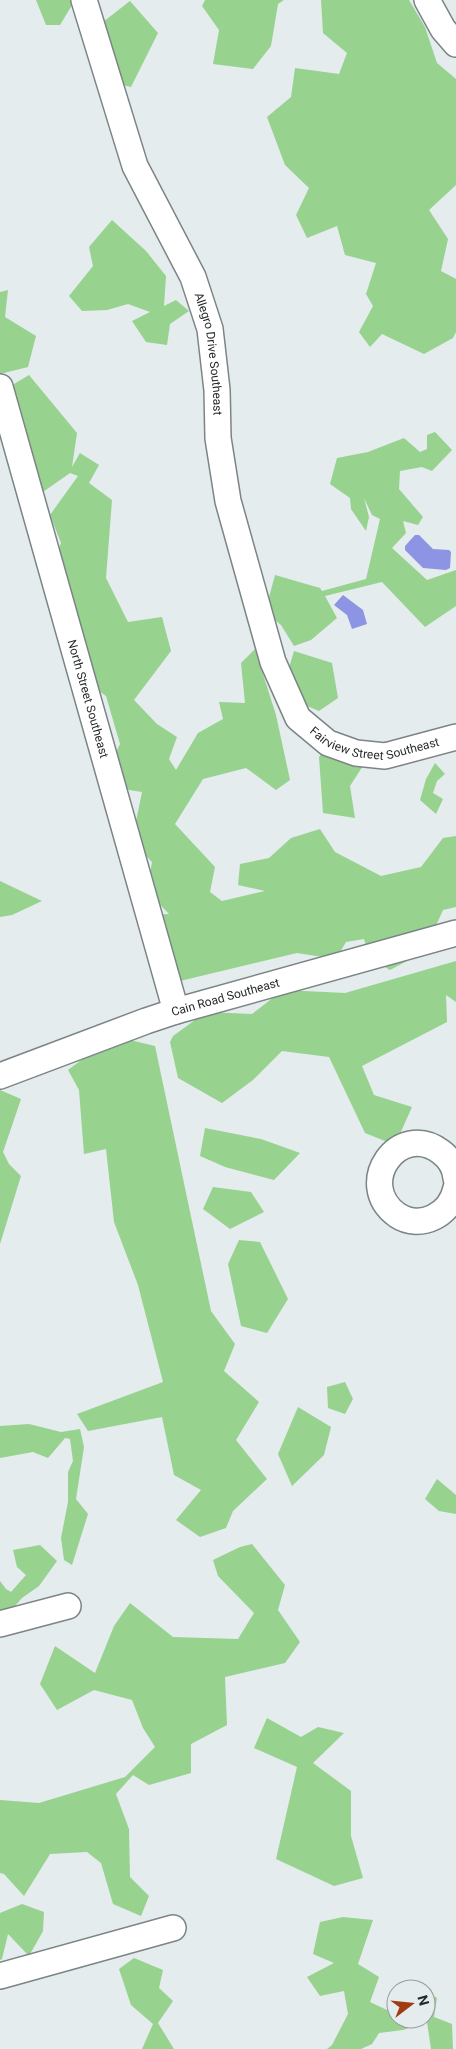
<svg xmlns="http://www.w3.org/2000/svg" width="456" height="2049" viewBox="0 0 456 2049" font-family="Roboto,sans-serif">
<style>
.green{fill:#97d28f}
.water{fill:#8c94e3}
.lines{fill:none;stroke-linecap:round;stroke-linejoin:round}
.minor-casing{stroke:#7c8486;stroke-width:28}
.minor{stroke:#fff;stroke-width:25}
.labels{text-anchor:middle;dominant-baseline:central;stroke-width:5;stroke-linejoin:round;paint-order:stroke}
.street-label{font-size:12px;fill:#26292a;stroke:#e4ecee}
</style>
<rect width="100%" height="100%" fill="#e4ecee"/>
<g class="green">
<polygon points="36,0 75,0 60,25 46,25"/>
<polygon points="205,0 284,0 278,4 271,46 253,69 213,64 219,30 202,6"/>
<polygon points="321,0 409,0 425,27 437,63 456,79 456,185 429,210 448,239 441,271 456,279 456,332 453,338 424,354 382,334 370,347 359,332 373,306 366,294 376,263 345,255 337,226 307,238 296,215 309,188 285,165 267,117 291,97 295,68 339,74 347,53 323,33"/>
<polygon points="130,1 158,33 131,87 101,80 103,22"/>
<polygon points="112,220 146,251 166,276 164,306 176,300 189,311 170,324 167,345 146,342 132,321 150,312 128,304 107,310 82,311 69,296 93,266 89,247"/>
<polygon points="8,290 5,317 36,336 28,367 0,374 0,292"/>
<polygon points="29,375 77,433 72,467 80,453 99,465 89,483 112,500 106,578 128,622 162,617 171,651 134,700 157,724 177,737 169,759 176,770 198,733 223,719 219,702 245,703 241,663 255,649 276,715 290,780 276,790 246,768 203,779 175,824 215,867 210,892 222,901 265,891 238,885 240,864 269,858 291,838 320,829 335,852 381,876 421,867 443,838 456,836 456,907 443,910 424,952 390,970 370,958 364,939 346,942 336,959 297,953 180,981 150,915 169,914 147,891 152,862 132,841 142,792 129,790 107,770 120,744 106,696 82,679 52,568 61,543 50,515 78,476 70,473 40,494 9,387"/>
<polygon points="435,432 452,450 432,471 422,467 400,471 399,489 423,517 418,525 403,521 406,533 392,548 427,580 456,570 456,606 425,627 382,582 325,596 337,618 311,640 294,646 281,625 265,612 275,575 320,588 322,591 366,579 380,519 372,515 364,498 369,517 366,531 351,509 350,498 330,484 337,458 368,452 404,438 420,452 427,449 427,435"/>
<polygon points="294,651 332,663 338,698 319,711 281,695"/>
<polygon points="334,739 368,758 350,786 355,818 323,813 319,757"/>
<polygon points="435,763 445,774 437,781 433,793 443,799 436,814 420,800 426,779"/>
<polygon points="0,881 42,901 12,915 0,917"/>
<polygon points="456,961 456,1002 446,995 447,1022 362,1066 374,1095 412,1107 395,1145 365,1133 329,1057 282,1051 253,1080 222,1103 178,1078 170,1042 173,1036 206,1012 252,1014 283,990 345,993"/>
<polygon points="130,1040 155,1046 211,1311 235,1344 224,1371 259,1402 236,1440 267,1479 233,1511 226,1528 200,1537 176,1520 201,1490 174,1475 162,1417 88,1431 77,1414 163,1382 138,1285 114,1222 106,1149 84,1154 79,1090 68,1070 96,1049"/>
<polygon points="0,1090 21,1099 3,1152 9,1164 21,1176 0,1244"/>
<polygon points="205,1128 261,1139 300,1153 274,1180 225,1167 200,1156"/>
<polygon points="213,1187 251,1192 264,1212 230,1229 203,1209"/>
<polygon points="239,1240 260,1242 288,1299 267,1333 241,1326 228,1264"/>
<polygon points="345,1382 353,1399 345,1414 328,1408 327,1387"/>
<polygon points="298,1407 331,1427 324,1455 292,1486 278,1454"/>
<polygon points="29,1424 61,1432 80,1429 84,1447 76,1499 88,1514 72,1565 64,1560 61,1538 68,1502 68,1472 73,1461 70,1439 65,1438 48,1458 33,1452 0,1458 0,1426"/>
<polygon points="437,1479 456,1495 456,1514 439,1511 425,1499"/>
<polygon points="252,1544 285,1585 278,1610 300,1642 285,1663 225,1677 227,1725 191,1744 191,1773 149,1785 133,1775 116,1794 129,1829 130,1877 149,1896 141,1916 113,1904 101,1863 87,1852 50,1854 24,1896 4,1874 0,1873 0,1800 39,1803 125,1777 155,1747 143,1728 132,1700 94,1690 57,1710 40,1684 55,1646 95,1673 114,1626 130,1603 173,1637 238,1639 254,1613 218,1576 213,1560 240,1547"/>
<polygon points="40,1545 57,1561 39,1586 22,1598 8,1614 0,1611 0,1581 6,1589 11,1592 26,1575 17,1567 13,1550"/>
<polygon points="267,1718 301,1737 318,1727 344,1733 313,1763 351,1791 351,1836 363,1878 334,1886 276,1859 297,1767 254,1748"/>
<polygon points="22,1904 44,1912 43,1931 29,1956 8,1934 2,1959 0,1960 0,1913"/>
<polygon points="343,1917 373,1920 358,1964 379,1977 370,2002 387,2010 396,1997 396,2019 426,2019 426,1991 437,1998 434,2017 452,2024 453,2049 431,2049 427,2022 403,2030 379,2033 372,2044 361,2049 327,2049 332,2045 348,2014 344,1991 320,1996 307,1977 334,1963 313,1954 320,1922"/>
<polygon points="134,1958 163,1970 159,1988 173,2001 158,2023 174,2049 142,2049 153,2024 131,2005 119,1969"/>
</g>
<g class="water">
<polygon points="415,535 419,535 433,549 449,550 451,552 450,568 446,570 423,568 405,550 405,546"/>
<polygon points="343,595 363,610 367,624 352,629 347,615 334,605"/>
</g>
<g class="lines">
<defs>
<g id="minor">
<path id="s1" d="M 84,0 L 135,166 L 193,277 L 210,329 L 217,390 L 218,438 L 228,501 L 273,662 L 298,718 L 328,743 L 356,753 L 385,756 L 456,737"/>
<polyline points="427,0 443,29 456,44"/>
<path id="s2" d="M 0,387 L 176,1011"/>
<path id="s3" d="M 0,1076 L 146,1021 L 176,1011 L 456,933"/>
<path d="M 456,1178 C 455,1167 449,1158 441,1152 C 399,1120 354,1184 397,1215 C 421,1231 451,1214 456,1188"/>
<polyline points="0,1624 68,1606"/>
<polyline points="0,1976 173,1928"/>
</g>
</defs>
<use href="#minor" class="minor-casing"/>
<use href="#minor" class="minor"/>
</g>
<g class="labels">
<g class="street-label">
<text stroke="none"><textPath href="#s1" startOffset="378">Allegro Drive Southeast</textPath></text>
<text stroke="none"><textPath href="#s2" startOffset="324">North Street Southeast</textPath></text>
<text stroke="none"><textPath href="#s1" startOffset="841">Fairview Street Southeast</textPath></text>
<text stroke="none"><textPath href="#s3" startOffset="239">Cain Road Southeast</textPath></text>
</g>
</g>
<g transform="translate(411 2004) rotate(74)"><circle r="24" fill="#e4ecee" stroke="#989ea0"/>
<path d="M0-4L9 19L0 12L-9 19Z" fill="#a13b14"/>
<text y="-8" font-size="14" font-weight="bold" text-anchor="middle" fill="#26292a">N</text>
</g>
</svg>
